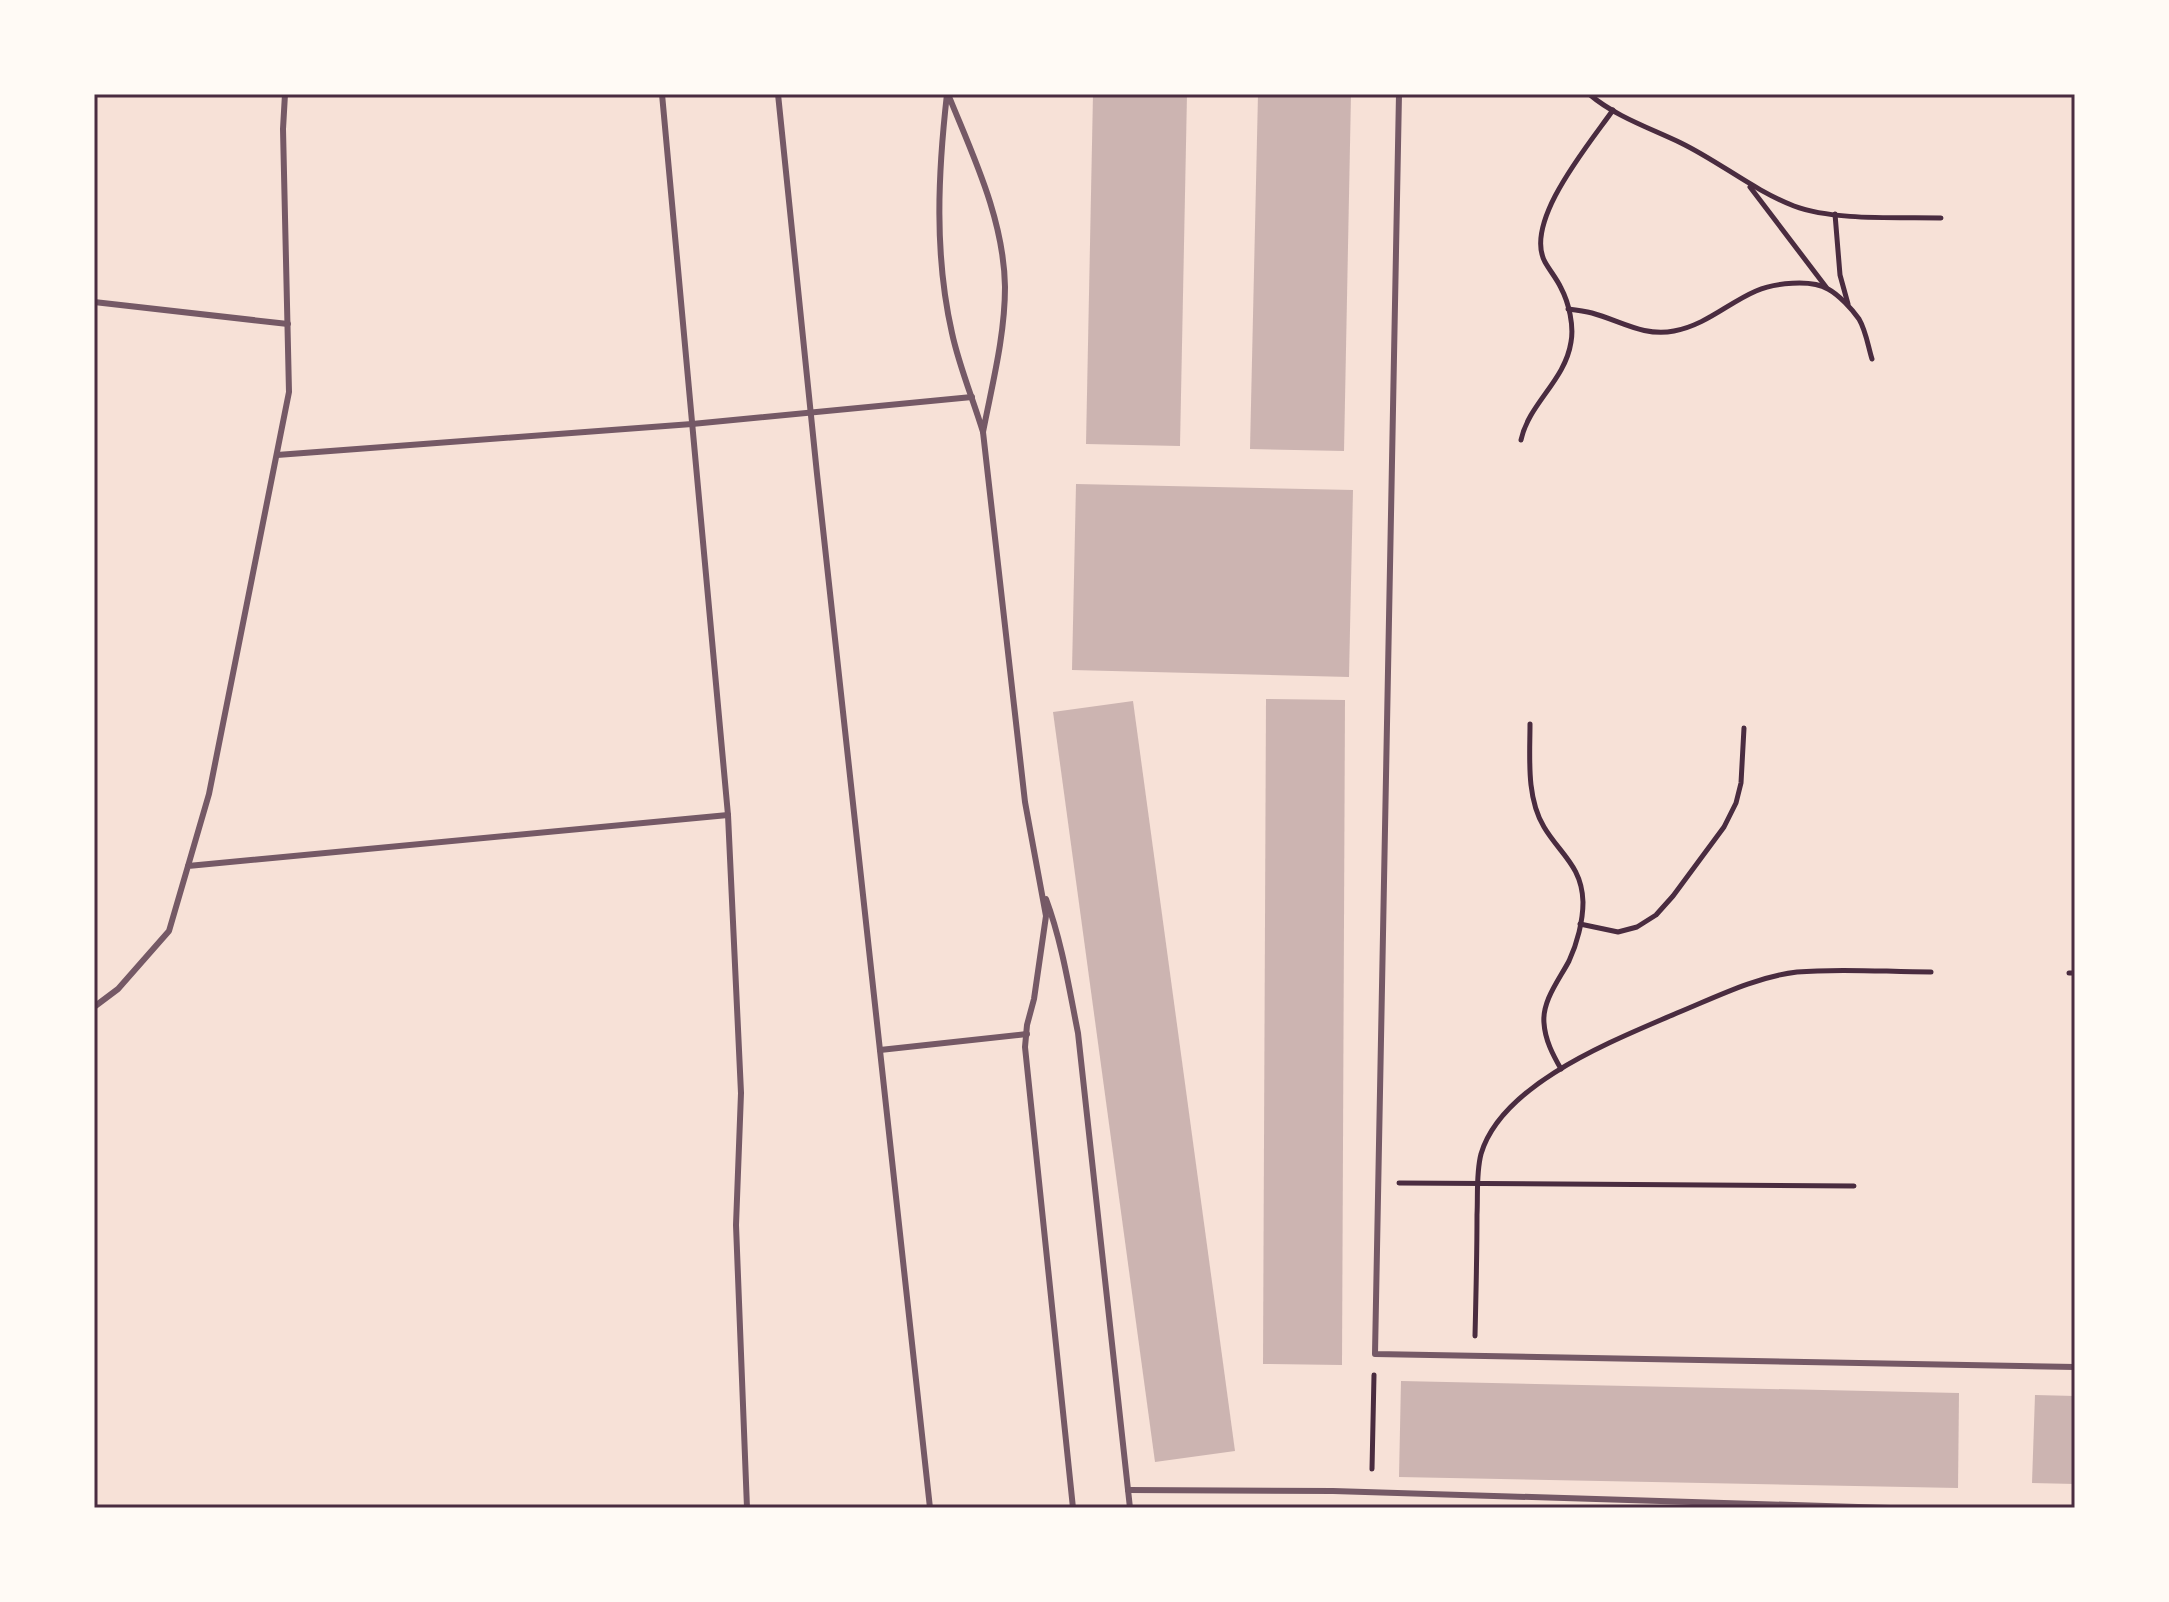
<svg xmlns="http://www.w3.org/2000/svg" width="2169" height="1602" viewBox="0 0 2169 1602" font-family="'Zilla Slab',serif">
<style>
.building{fill:#ccb4b1}
.lines{fill:none;stroke-linecap:round;stroke-linejoin:round}
.path{stroke:#4a2c40;stroke-width:5}
.service{stroke:#755966;stroke-width:6}
.neatline{fill:none;stroke:#4a2c40;stroke-width:3}
</style>
<rect width="100%" height="100%" fill="#f7e1d7"/>
<g class="building">
<polygon points="1093,94 1187,94 1180,446 1086,444"/>
<polygon points="1258,94 1351,94 1344,451 1250,449"/>
<polygon points="1076,484 1353,490 1349,677 1072,670"/>
<polygon points="1266,699 1345,700 1342,1365 1263,1364"/>
<polygon points="1133,701 1235,1451 1155,1462 1053,712"/>
<polygon points="1401,1381 1959,1393 1958,1488 1399,1477"/>
<polygon points="2035,1395 2075,1396 2075,1484 2032,1483"/>
</g>
<g class="lines">
<g class="path">
<path d="M 1589,94 C 1616,117 1650,128 1681,143 C 1720,162 1753,190 1794,206 C 1834,221 1898,217 1941,218"/>
<polyline points="1750,187 1826,287"/>
<polyline points="1835,214 1840,275 1848,304"/>
<path d="M 1568,309 C 1576,310 1584,311 1592,313 C 1621,321 1644,337 1674,331 C 1706,325 1728,303 1756,291 C 1774,283 1811,279 1828,289 C 1839,295 1852,309 1859,319 C 1866,331 1868,346 1872,359"/>
<path d="M 1521,440 C 1529,403 1565,381 1571,342 C 1574,326 1569,303 1561,288 C 1557,279 1550,271 1545,262 C 1523,222 1590,143 1613,110"/>
<path d="M 1530,724 C 1530,757 1526,797 1544,827 C 1560,854 1582,866 1583,902 C 1583,921 1577,944 1569,961 C 1559,980 1542,1001 1544,1023 C 1545,1040 1553,1055 1561,1069"/>
<polyline points="1580,924 1618,932 1637,927 1656,915 1673,896 1724,827 1736,803 1741,783 1744,728"/>
<polyline points="2069,973 2075,973"/>
<polyline points="1399,1183 1854,1186"/>
<path d="M 1475,1336 C 1476,1295 1477,1255 1477,1215 C 1478,1195 1476,1173 1481,1154 C 1502,1083 1615,1040 1677,1013 C 1716,997 1755,977 1797,972 C 1841,968 1887,972 1931,972"/>
<polyline points="1372,1469 1374,1375"/>
</g>
<g class="service">
<polyline points="662,94 728,815 741,1093 736,1225 747,1508"/>
<polyline points="778,94 817,474 930,1508"/>
<path d="M 947,94 C 938,173 934,254 952,333 C 959,366 973,399 983,432 C 992,385 1005,336 1005,287 C 1004,219 973,156 948,94"/>
<polyline points="1399,94 1375,1354 2075,1367"/>
<polyline points="94,302 288,324"/>
<polyline points="983,432 1025,802 1046,916 1034,999 1027,1025 1025,1047 1073,1508"/>
<polyline points="277,455 692,424 972,397"/>
<polyline points="188,866 209,794 289,392 283,129 285,94"/>
<path d="M 1046,899 C 1062,942 1069,988 1078,1033 L 1130,1508"/>
<polyline points="94,1007 118,989 169,931 188,866 728,815"/>
<polyline points="880,1050 1027,1034"/>
<polyline points="1128,1490 1333,1491 1890,1508"/>
</g>
</g>
<rect width="2169" height="1602" fill="none" stroke="#fffaf5" stroke-width="192"/>
<rect x="96" y="96" width="1977" height="1410" class="neatline"/>
</svg>
